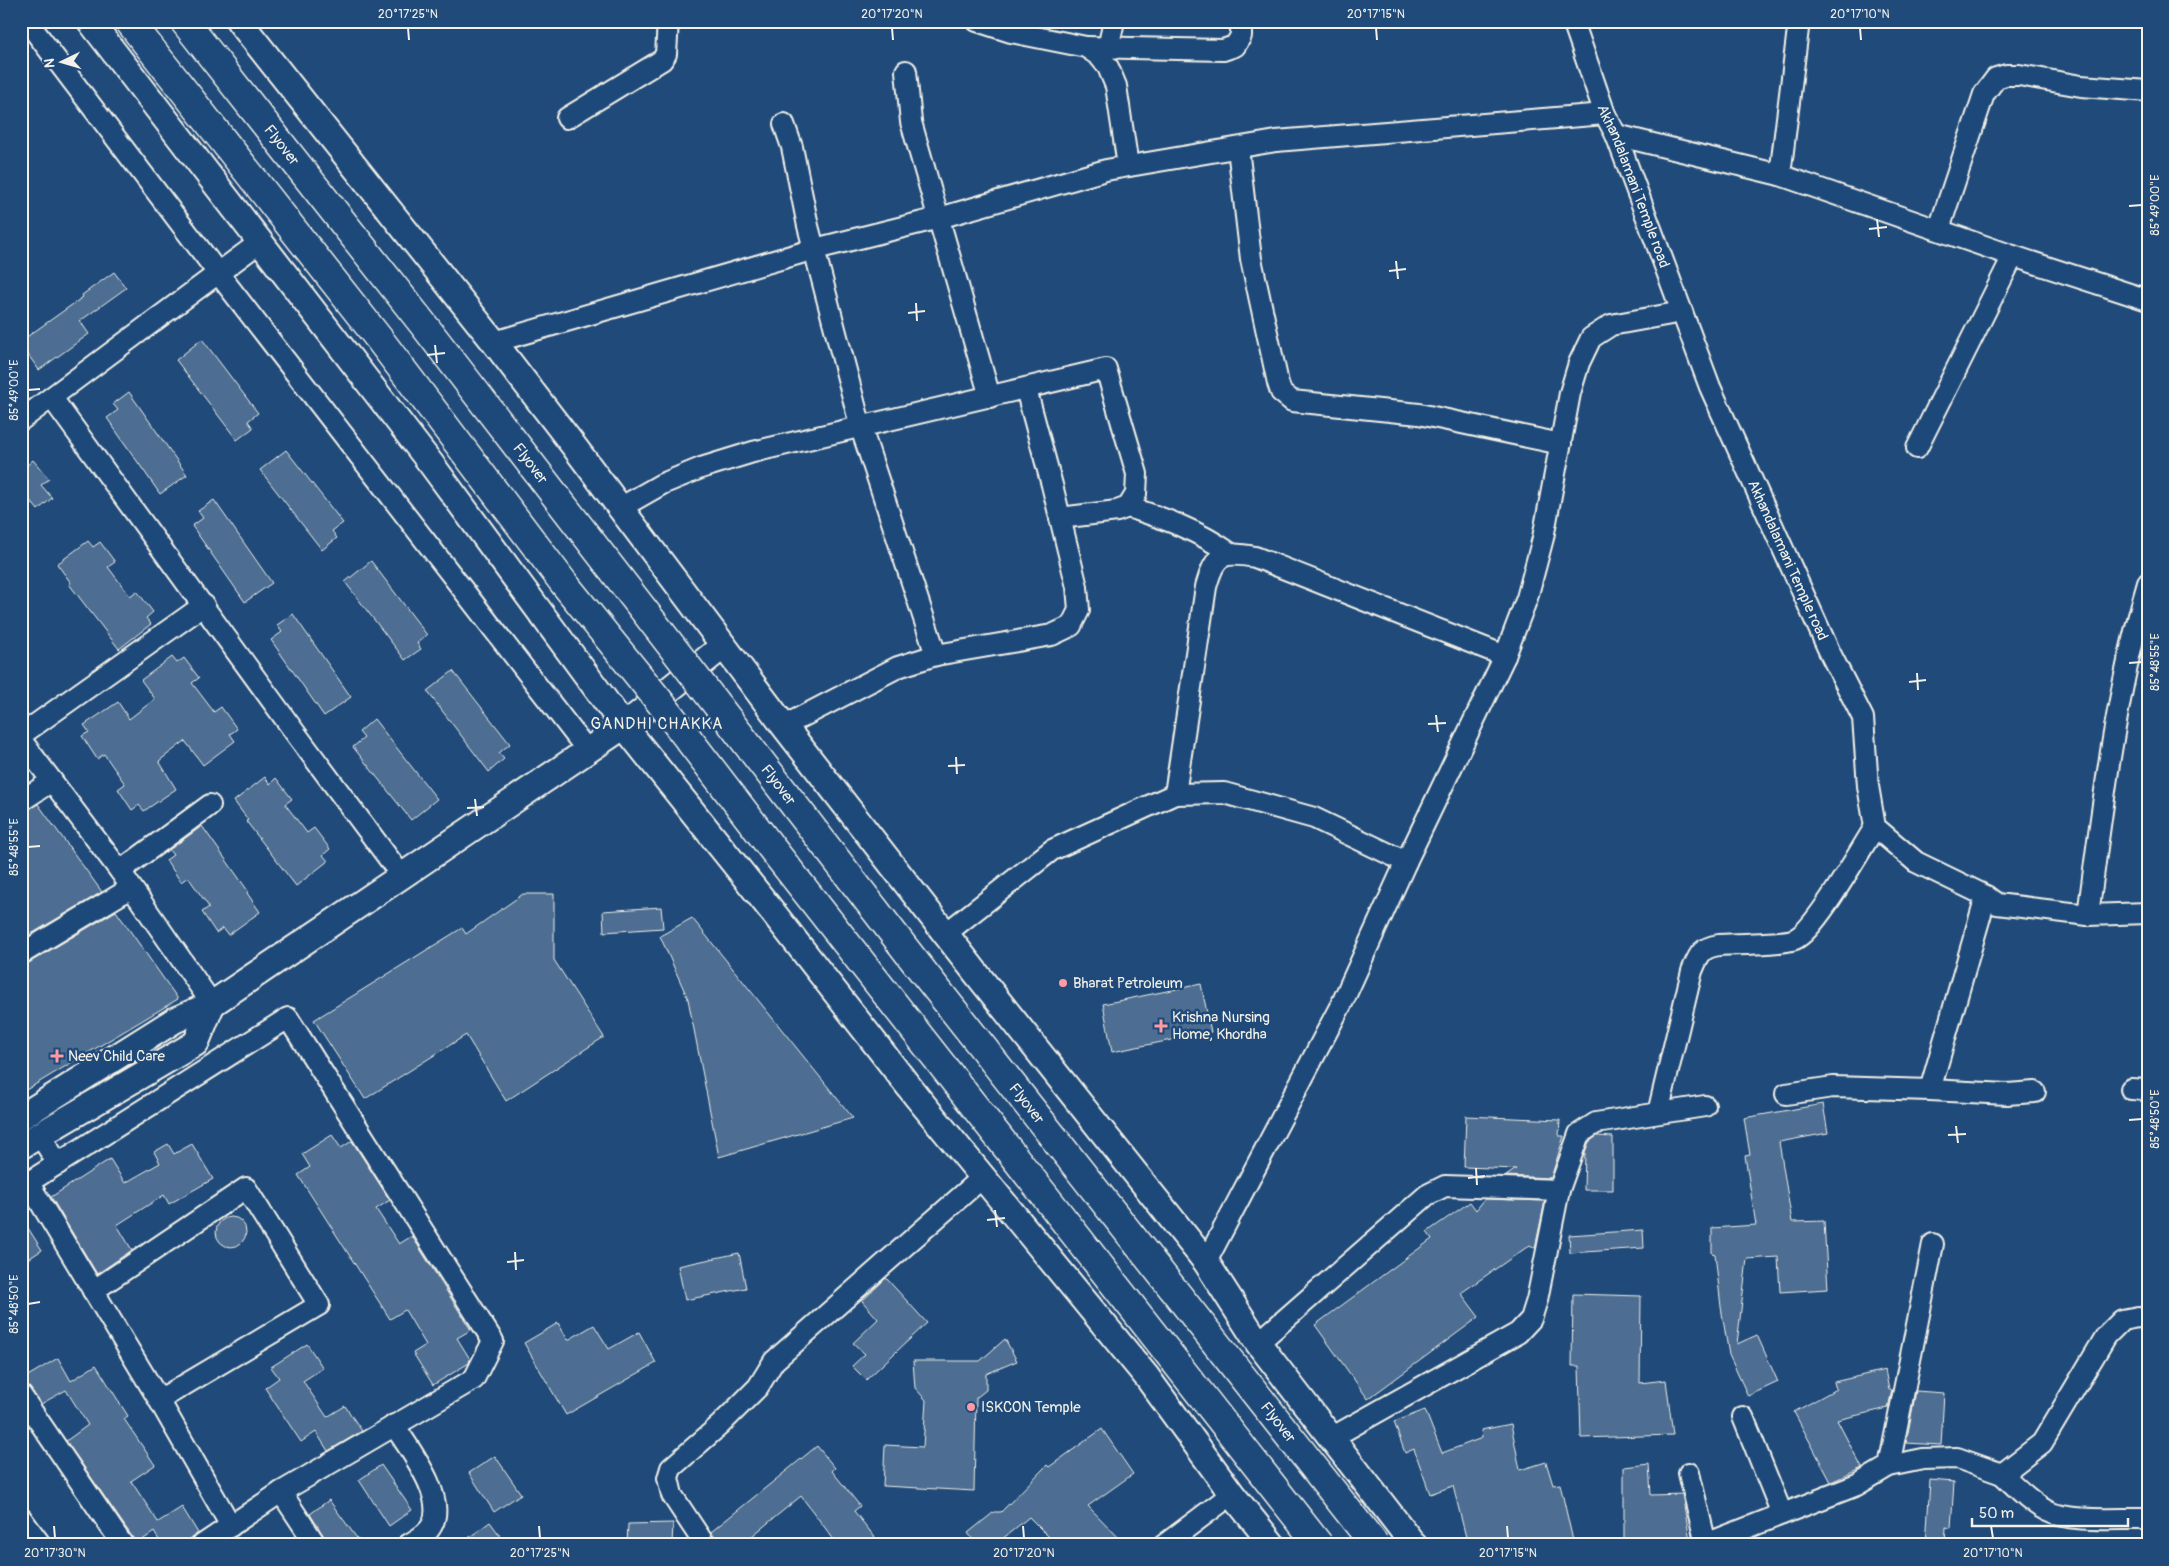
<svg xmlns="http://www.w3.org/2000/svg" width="2169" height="1566" viewBox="0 0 2169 1566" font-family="Pangolin,sans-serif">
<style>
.building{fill:#4d6e92;stroke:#f4f1e8}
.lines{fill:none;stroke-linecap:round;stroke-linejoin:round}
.minor-casing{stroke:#f4f1e8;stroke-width:24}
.tertiary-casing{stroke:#f4f1e8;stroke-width:29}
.minor{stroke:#1f4a7a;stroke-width:20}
.tertiary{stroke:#1f4a7a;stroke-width:25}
.trunk-bridge-casing{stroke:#f4f1e8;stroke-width:31;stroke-linecap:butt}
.trunk-bridge{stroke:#1f4a7a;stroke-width:28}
.ticks{fill:none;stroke:#f4f1e8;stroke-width:2}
.poi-dot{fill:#ff9aa2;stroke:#1f4a7a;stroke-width:2}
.labels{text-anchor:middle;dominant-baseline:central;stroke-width:5;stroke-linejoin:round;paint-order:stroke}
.street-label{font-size:15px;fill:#f4f1e8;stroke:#1f4a7a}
.poi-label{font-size:15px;fill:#f4f1e8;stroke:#1f4a7a;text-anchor:start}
.neighbourhood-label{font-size:16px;letter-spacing:1px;fill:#f4f1e8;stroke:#1f4a7a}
.neatline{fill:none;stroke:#f4f1e8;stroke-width:2}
.ticks-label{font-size:12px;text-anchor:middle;fill:#f4f1e8}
</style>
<rect width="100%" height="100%" fill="#1f4a7a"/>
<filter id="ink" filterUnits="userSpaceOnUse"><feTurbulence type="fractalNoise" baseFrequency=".02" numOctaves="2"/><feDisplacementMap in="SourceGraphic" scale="10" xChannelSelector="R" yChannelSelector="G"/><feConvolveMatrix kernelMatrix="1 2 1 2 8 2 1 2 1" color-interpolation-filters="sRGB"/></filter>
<g filter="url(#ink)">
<g class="building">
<polygon points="114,272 126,288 80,321 89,334 39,370 21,345 21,341 83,297 82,295"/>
<polygon points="202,339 258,413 248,421 253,428 237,440 176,360"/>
<polygon points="129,392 187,475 160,494 107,418 118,410 113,404"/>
<polygon points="286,450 343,523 332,531 337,538 322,550 260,470"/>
<polygon points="33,460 49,479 41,485 52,498 38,510 21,489 21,471"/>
<polygon points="214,500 272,583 245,602 192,526 203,518 198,511"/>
<polygon points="88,541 93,547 100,542 115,562 108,567 130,596 137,591 153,612 146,618 151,624 119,649 69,584 71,583 57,564"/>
<polygon points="371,561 427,635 417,643 421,649 405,660 345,582"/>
<polygon points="293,614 351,697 324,716 271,640 282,632 277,625"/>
<polygon points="172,657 177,663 184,658 199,678 192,683 214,712 221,707 237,729 230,734 235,741 203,765 185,741 159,761 176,789 144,811 139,805 132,810 118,789 125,784 104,754 97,759 82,736 89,732 84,725 118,702 129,719 155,699 141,680"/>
<polygon points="453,671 510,744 499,753 504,759 489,772 427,691"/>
<polygon points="374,719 437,799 411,820 353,747 364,738 359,732"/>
<polygon points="265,777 270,784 276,778 292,799 285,804 307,833 314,828 330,849 323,855 328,861 296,886 246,821 248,820 234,801"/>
<polygon points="38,804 102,892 21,940 21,813"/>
<polygon points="202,826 248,891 247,893 260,912 228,935 223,928 216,933 202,912 209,907 188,877 181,882 166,860 173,855 169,850"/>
<polygon points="523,894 554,894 554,960 604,1037 506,1101 466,1035 365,1099 314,1020 462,928 466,934"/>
<polygon points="661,907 663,928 604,932 603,911"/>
<polygon points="116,911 178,999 21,1093 21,966 27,964"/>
<polygon points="692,918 853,1118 719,1157 688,999 660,936"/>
<polygon points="1201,984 1211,1032 1112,1052 1103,1004"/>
<polygon points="1823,1104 1828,1133 1779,1142 1792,1222 1824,1221 1828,1289 1780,1292 1778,1257 1747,1259 1737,1344 1757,1335 1778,1382 1748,1396 1729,1355 1721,1307 1715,1254 1712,1253 1712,1228 1756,1225 1745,1156 1750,1155 1744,1118"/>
<polygon points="1466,1116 1560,1120 1559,1136 1564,1136 1551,1178 1506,1176 1516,1169 1464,1167"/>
<polygon points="332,1135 341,1148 352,1141 390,1200 376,1209 399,1244 412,1236 471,1330 457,1338 470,1359 469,1363 433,1385 413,1353 426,1345 405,1310 390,1319 298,1175 310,1167 302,1154"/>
<polygon points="1597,1136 1613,1137 1613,1190 1584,1190 1585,1152 1589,1142"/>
<polygon points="168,1144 174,1154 192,1144 213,1179 169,1204 164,1195 117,1225 132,1250 97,1274 51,1197 110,1159 125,1183 160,1163 154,1152"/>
<polygon points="1485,1199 1545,1201 1535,1248 1530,1245 1461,1293 1479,1317 1368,1399 1315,1325 1432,1239 1427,1232 1470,1202 1476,1210"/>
<polygon points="21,1217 42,1250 21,1264"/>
<circle cx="231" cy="1232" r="15"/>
<polygon points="1643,1230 1644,1248 1570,1253 1569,1235"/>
<polygon points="739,1253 746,1288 685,1300 678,1266"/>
<polygon points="886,1278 927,1323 866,1380 852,1366 865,1354 853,1343 878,1319 862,1301"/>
<polygon points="1573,1294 1641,1296 1640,1383 1666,1380 1673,1435 1581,1438 1579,1366 1572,1366"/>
<polygon points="558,1323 568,1340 594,1325 609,1349 639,1332 656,1363 566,1415 524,1343"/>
<polygon points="1005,1339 1017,1361 986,1374 986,1390 976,1398 974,1491 883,1486 885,1445 923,1447 926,1400 915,1388 913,1361 980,1361"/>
<polygon points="307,1344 323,1368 303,1381 327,1417 345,1406 362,1431 328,1451 316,1432 301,1442 265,1388 279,1378 271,1367"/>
<polygon points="58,1358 71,1381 96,1365 128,1416 124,1419 155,1465 131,1481 158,1522 182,1507 198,1533 181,1545 162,1545 154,1532 135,1545 133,1538 66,1441 88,1425 66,1390 41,1404 30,1388 21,1383 21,1380"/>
<polygon points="1885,1370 1889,1390 1892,1390 1888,1408 1837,1420 1862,1468 1831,1482 1794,1412 1836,1389 1834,1382"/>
<polygon points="1916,1391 1944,1393 1941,1445 1906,1443"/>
<polygon points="1425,1410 1442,1453 1482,1438 1481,1430 1511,1424 1520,1470 1546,1462 1553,1485 1560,1484 1574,1545 1468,1545 1453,1486 1430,1494 1414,1449 1405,1453 1394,1422"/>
<polygon points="1102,1429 1133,1474 1088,1506 1126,1545 1057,1545 1029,1517 995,1545 977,1545 968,1533 994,1512 1001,1512 1047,1465 1049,1467"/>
<polygon points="817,1446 835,1468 832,1471 860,1506 854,1511 881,1545 838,1545 801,1496 741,1545 721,1545 711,1532"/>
<polygon points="495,1456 521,1494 494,1512 469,1473"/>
<polygon points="1649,1464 1651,1495 1682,1494 1690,1540 1683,1545 1624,1545 1624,1467"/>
<polygon points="381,1465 412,1510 389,1526 359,1480"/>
<polygon points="1930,1480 1954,1482 1951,1528 1946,1527 1945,1545 1926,1545"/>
<polygon points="329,1500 362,1545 329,1545 327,1542 310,1514"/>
<polygon points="490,1522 507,1545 459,1545"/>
<polygon points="673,1523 672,1545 627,1545 628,1524"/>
</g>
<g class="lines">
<defs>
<g id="minor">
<polyline points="27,21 218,273 587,750"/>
<polyline points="977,21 1011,32 1086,47 1099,56 1108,67 1116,86 1128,166"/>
<path id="s1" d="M 1573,21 L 1605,114 L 1616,135 L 1710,387 L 1830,653 L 1863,718 L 1868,786 L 1875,827 L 1916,862 L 1986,896 L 1997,904 L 2088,915 L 2148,913"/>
<polyline points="1086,47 1223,50 1235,46 1241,36 1241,21"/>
<polyline points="1108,48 1114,21"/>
<polyline points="906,71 911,122 990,397"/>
<polyline points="567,118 662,60 666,54 668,21"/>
<polyline points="784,124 792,147 808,226 861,428 936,655"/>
<polyline points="1616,135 1780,175 2013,256 2148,300"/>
<polyline points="1238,148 1251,259 1278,383 1281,392 1292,401 1419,414 1561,444"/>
<polyline points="1780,175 1799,21"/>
<polyline points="1939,229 1984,94 1996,78 2006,75 2019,75 2081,86 2148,91"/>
<polyline points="494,342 815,249 939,218 1106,170 1276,141 1605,114"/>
<polyline points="52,398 299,738 401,875"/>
<polyline points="21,420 260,242"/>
<polyline points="1917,448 2013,256"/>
<path d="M 1128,507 C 1166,519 1197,530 1230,553"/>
<polyline points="620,508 662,484 701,468 753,452 1106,369 1137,474 1136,494 1128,507 1117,511 1060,518"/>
<polyline points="784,726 898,667 936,655 1052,635 1071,626 1079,610 1077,587 1052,485 1026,389"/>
<polyline points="21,735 204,605"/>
<polyline points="21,740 120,871 212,1004"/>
<path d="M 1175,794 L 1206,587 C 1215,554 1222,551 1255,557 L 1505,656"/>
<polyline points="21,801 52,781"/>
<polyline points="120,871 210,805"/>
<path d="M 2088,915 C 2103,803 2116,691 2148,583"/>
<polyline points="945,934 1052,850 1175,794 1224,793 1314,818 1406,862 1505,656 1527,598 1543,538 1570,393 1579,363 1591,338 1611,325 1682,312"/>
<polyline points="21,954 131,888"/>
<polyline points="2131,1089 2148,1090"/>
<polyline points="1930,1090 2007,1094 2035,1092"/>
<polyline points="1786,1094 1833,1087 1930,1090 1986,896"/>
<path d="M 1658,1113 L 1692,971 C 1699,955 1700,948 1719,945 C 1734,944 1784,944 1795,939 C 1816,930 1860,850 1875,827"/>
<polyline points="40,1135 58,1164"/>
<polyline points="28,1182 159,1400 231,1526"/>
<polyline points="21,1187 288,1018 493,1341 474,1379 281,1492 316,1545"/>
<polyline points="1206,1262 1343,1001 1406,862"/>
<polyline points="93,1291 246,1188 319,1305 159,1400"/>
<polyline points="1258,1343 1427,1195 1445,1186 1559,1190"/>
<polyline points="21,1395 123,1545"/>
<polyline points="1743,1417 1782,1514"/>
<path d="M 394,1425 C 409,1449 447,1497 432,1525 C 427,1535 417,1539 408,1545"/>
<polyline points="1331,1438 1518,1333 1531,1319 1537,1300 1559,1190 1579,1134 1596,1123 1705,1106"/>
<polyline points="1889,1466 1933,1244"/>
<polyline points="1689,1473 1706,1544"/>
<path d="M 2002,1474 C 2016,1487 2030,1502 2047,1511 C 2070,1523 2120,1518 2148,1519"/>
<polyline points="21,1518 41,1545"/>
<polyline points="202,1545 281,1492"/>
<polyline points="705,1545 672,1495 668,1478 671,1468 720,1425 758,1387 774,1361 983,1177"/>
<polyline points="1164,1545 1232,1494"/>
<polyline points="1703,1545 1857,1485 1889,1466 1923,1459 1957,1458 2002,1474 2042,1443 2106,1336 2122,1320 2138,1317 2148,1319"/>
</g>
<g id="tertiary">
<polyline points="90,21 432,465 624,726 772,911 917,1097 1147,1377 1232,1494 1273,1545"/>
<polyline points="239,21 494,342 573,445 784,726 976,973 1206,1262 1258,1343 1414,1545"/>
<polyline points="21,1117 175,1020 212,1004 624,726 723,646"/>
<polyline points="21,1146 196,1043 212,1004"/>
</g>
</defs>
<use href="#minor" class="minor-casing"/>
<use href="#tertiary" class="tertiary-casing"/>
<use href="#minor" class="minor"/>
<use href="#tertiary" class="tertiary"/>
<defs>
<g id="trunk-bridge">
<polyline points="129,21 380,340 563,582 660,702 774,851 1319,1545"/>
<path id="s2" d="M 184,21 L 423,324 L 913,959 L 1375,1545"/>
</g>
</defs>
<use href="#trunk-bridge" class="trunk-bridge-casing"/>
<use href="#trunk-bridge" class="trunk-bridge"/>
</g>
</g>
<path class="ticks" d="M 408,28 L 409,40M 892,28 L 893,40M 1376,28 L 1377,40M 1860,28 L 1861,40M 2129,206 L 2142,205M 1877,219 L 1879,237M 1869,229 L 1887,227M 1396,261 L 1398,279M 1389,271 L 1406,269M 916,303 L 917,321M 908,313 L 925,311M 435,345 L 437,363M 427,355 L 445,353M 28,390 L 40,389M 2129,663 L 2142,662M 1917,673 L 1918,690M 1909,682 L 1926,680M 1436,715 L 1438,732M 1428,724 L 1446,723M 956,757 L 957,774M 948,766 L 965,765M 475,799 L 477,816M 467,808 L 484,807M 28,847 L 40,846M 2129,1120 L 2142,1119M 1956,1126 L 1958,1143M 1948,1135 L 1966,1134M 1476,1168 L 1477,1185M 1468,1178 L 1485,1176M 995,1210 L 997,1227M 987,1220 L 1005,1218M 515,1252 L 516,1270M 507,1262 L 524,1260M 28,1304 L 40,1302M 54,1526 L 55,1538M 539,1526 L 540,1538M 1023,1526 L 1024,1538M 1507,1526 L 1508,1538M 1991,1526 L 1993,1538"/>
<g class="poi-dot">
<circle cx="1063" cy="983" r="5"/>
<path d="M1158.5 1018.5h5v5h5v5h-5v5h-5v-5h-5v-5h5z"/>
<path d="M54.5 1048.5h5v5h5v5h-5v5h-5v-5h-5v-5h5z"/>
<circle cx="971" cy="1407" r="5"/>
</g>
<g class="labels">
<g class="street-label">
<text stroke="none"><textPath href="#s2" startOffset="158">Flyover</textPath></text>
<text stroke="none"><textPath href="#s1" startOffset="176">Akhandalamani Temple road</textPath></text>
<text stroke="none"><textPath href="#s2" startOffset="562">Flyover</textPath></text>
<text stroke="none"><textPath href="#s1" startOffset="581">Akhandalamani Temple road</textPath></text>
<text stroke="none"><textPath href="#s2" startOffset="968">Flyover</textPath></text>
<text stroke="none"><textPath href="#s2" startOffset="1372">Flyover</textPath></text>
<text stroke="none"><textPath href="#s2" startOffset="1778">Flyover</textPath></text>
</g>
<g class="poi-label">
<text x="1073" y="983">Bharat Petroleum</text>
<text x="1172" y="1017">Krishna Nursing<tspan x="1172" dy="17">Home, Khordha</tspan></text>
<text x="68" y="1056">Neev Child Care</text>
<text x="981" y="1407">ISKCON Temple</text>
</g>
<g class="neighbourhood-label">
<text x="657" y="724">GANDHI CHAKKA</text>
</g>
</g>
<rect width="2169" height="1566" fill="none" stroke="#1f4a7a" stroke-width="55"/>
<g transform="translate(62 62) rotate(265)" stroke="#1f4a7a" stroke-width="4" paint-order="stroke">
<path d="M0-4L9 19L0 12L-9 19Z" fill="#f4f1e8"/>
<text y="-8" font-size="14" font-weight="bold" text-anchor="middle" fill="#f4f1e8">N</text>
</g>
<path d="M1972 1518v8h156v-8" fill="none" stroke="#f4f1e8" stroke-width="2.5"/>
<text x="1979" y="1518" font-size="15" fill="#f4f1e8" stroke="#1f4a7a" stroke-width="4" paint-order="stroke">50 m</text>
<rect x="28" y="28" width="2114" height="1510" class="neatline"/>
<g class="ticks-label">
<text x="408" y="18">20°17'25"N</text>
<text x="892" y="18">20°17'20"N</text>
<text x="1376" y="18">20°17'15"N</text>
<text x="1860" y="18">20°17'10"N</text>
<text transform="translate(2155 205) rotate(-90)" y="4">85°49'00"E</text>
<text transform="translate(14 390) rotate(-90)" y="4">85°49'00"E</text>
<text transform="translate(2155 662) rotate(-90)" y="4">85°48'55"E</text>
<text transform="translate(14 847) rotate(-90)" y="4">85°48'55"E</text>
<text transform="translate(2155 1119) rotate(-90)" y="4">85°48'50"E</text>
<text transform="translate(14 1304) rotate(-90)" y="4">85°48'50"E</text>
<text x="55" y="1557">20°17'30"N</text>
<text x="540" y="1557">20°17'25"N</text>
<text x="1024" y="1557">20°17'20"N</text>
<text x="1508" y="1557">20°17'15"N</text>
<text x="1993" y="1557">20°17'10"N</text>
</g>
</svg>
